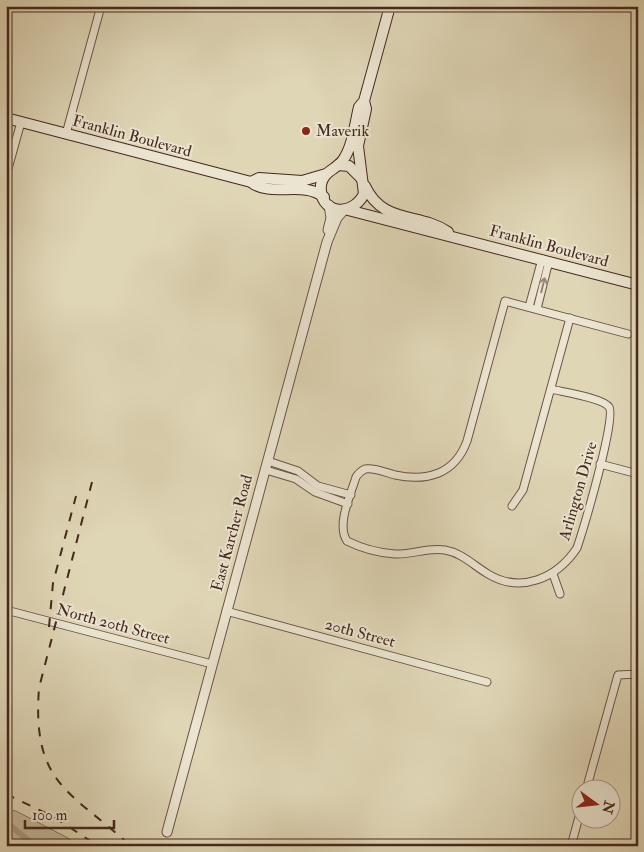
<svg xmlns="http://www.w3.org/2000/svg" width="644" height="852" viewBox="0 0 644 852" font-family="'IM FELL Double Pica',serif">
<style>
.green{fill:#c5b99c;stroke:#86715c}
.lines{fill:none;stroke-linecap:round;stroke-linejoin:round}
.canal{stroke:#ab9b82;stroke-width:6}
.minor-casing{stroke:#6c5443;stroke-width:9}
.tertiary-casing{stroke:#6c5443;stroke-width:11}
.secondary-casing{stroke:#46291d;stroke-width:12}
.minor{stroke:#eae4d0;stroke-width:7}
.tertiary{stroke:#eae4d0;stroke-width:9}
.secondary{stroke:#eae4d0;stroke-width:10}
.rail{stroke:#46291d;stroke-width:2;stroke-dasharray:9 9;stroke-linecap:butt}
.oneway{stroke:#988676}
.poi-dot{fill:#8f2418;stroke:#eae4d0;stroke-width:2}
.labels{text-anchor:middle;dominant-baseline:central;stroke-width:4;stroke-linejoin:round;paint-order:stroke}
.poi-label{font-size:16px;fill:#46291d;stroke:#eae4d0;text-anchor:start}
.street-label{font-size:16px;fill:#46291d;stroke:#eae4d0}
</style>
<rect width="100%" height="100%" fill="#dfd6b6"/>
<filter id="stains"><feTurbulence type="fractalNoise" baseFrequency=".004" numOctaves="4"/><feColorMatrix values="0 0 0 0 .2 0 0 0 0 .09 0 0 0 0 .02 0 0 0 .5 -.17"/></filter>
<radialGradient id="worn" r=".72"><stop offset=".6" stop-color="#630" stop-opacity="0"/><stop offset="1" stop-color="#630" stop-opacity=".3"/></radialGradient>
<polygon class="green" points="6,810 16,811 68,838 79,846 6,846"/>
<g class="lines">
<polyline class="canal" points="6,822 35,846"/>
<defs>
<g id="minor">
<polyline points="66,134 101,6"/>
<polyline points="6,176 21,122"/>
<polyline points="529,307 542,259"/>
<polyline points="537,309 549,261"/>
<path d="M 551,389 C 563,392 603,398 609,407 C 617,417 583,530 577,548 C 557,578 521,594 488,574 C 473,565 462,553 445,550 C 428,547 412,555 395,554 C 380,553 361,548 347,541 C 336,525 351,494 356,477 C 358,474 361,471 365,469 C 374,467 387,473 395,475 C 427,482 455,474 467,441 L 505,301 L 628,334"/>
<polyline points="268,461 298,471 318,486 351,495"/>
<polyline points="600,464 638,474"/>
<polyline points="266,470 296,479 315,492 348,504"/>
<polyline points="512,506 523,490 570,318"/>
<polyline points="553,574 560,594"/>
<polyline points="6,610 212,664"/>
<polyline points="226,611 487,682"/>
<polyline points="586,790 618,675 638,674"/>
<polyline points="571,846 582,806"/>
<polyline points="635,846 638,843"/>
</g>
<g id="tertiary">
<polyline points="328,230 331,218 329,205"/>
<polyline points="167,832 327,242 337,218 343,211"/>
</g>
<g id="secondary">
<path d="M 364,101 L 366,109 L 358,146 L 364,194 C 352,218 318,214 321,185 C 323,171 336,170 343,160 C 353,146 355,123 359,107 L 364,101 L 390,6"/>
<path d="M 6,118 L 251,182 C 271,198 303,180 324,197"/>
<polyline points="338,165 349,166 361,178"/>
<polyline points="251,182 259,178 302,181 326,174"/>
<path d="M 365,186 C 383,225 419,212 448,232"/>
<polyline points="348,210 638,285"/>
</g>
</defs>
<use href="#minor" class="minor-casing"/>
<use href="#tertiary" class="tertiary-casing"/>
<use href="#secondary" class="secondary-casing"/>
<use href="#minor" class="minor"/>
<use href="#tertiary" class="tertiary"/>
<use href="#secondary" class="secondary"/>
<g class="rail">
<path d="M 92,482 L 39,688 C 32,784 69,790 131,846"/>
<polyline points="49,627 53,583 76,496"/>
<polyline points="6,794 54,817 98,846"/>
</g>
</g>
<defs><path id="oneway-shaft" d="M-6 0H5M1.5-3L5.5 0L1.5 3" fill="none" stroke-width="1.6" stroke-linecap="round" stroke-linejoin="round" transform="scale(1.25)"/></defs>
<use class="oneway" href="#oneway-shaft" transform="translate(543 285) rotate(-76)"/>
<circle class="poi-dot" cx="306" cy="131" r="5"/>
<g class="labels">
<g class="poi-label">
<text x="316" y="131">Maverik</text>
</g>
<g class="street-label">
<text transform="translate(132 136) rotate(15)">Franklin Boulevard</text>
<text transform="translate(549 246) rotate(15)">Franklin Boulevard</text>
<text transform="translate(578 491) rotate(-74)">Arlington Drive</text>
<text transform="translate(232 533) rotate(-75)">East Karcher Road</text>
<text transform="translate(113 624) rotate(15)">North 20th Street</text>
<text transform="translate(360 633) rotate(15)">20th Street</text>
</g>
</g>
<rect width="644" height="852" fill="none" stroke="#dfd6b6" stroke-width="25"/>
<rect x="8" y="8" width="629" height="837" fill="none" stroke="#46291d" stroke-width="2.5"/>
<rect x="12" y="12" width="619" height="827" fill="none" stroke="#46291d"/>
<g transform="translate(596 804) rotate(105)"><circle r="24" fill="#eae4d0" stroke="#a89988"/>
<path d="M0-4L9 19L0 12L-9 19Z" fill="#8f2418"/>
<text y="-8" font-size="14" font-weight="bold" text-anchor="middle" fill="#46291d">N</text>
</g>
<path d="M25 820v8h89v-8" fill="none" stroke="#46291d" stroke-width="2.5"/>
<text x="32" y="820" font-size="15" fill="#46291d" stroke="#eae4d0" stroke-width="4" paint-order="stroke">100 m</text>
<rect width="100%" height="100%" filter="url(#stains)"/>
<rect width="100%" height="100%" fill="url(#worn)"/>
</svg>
